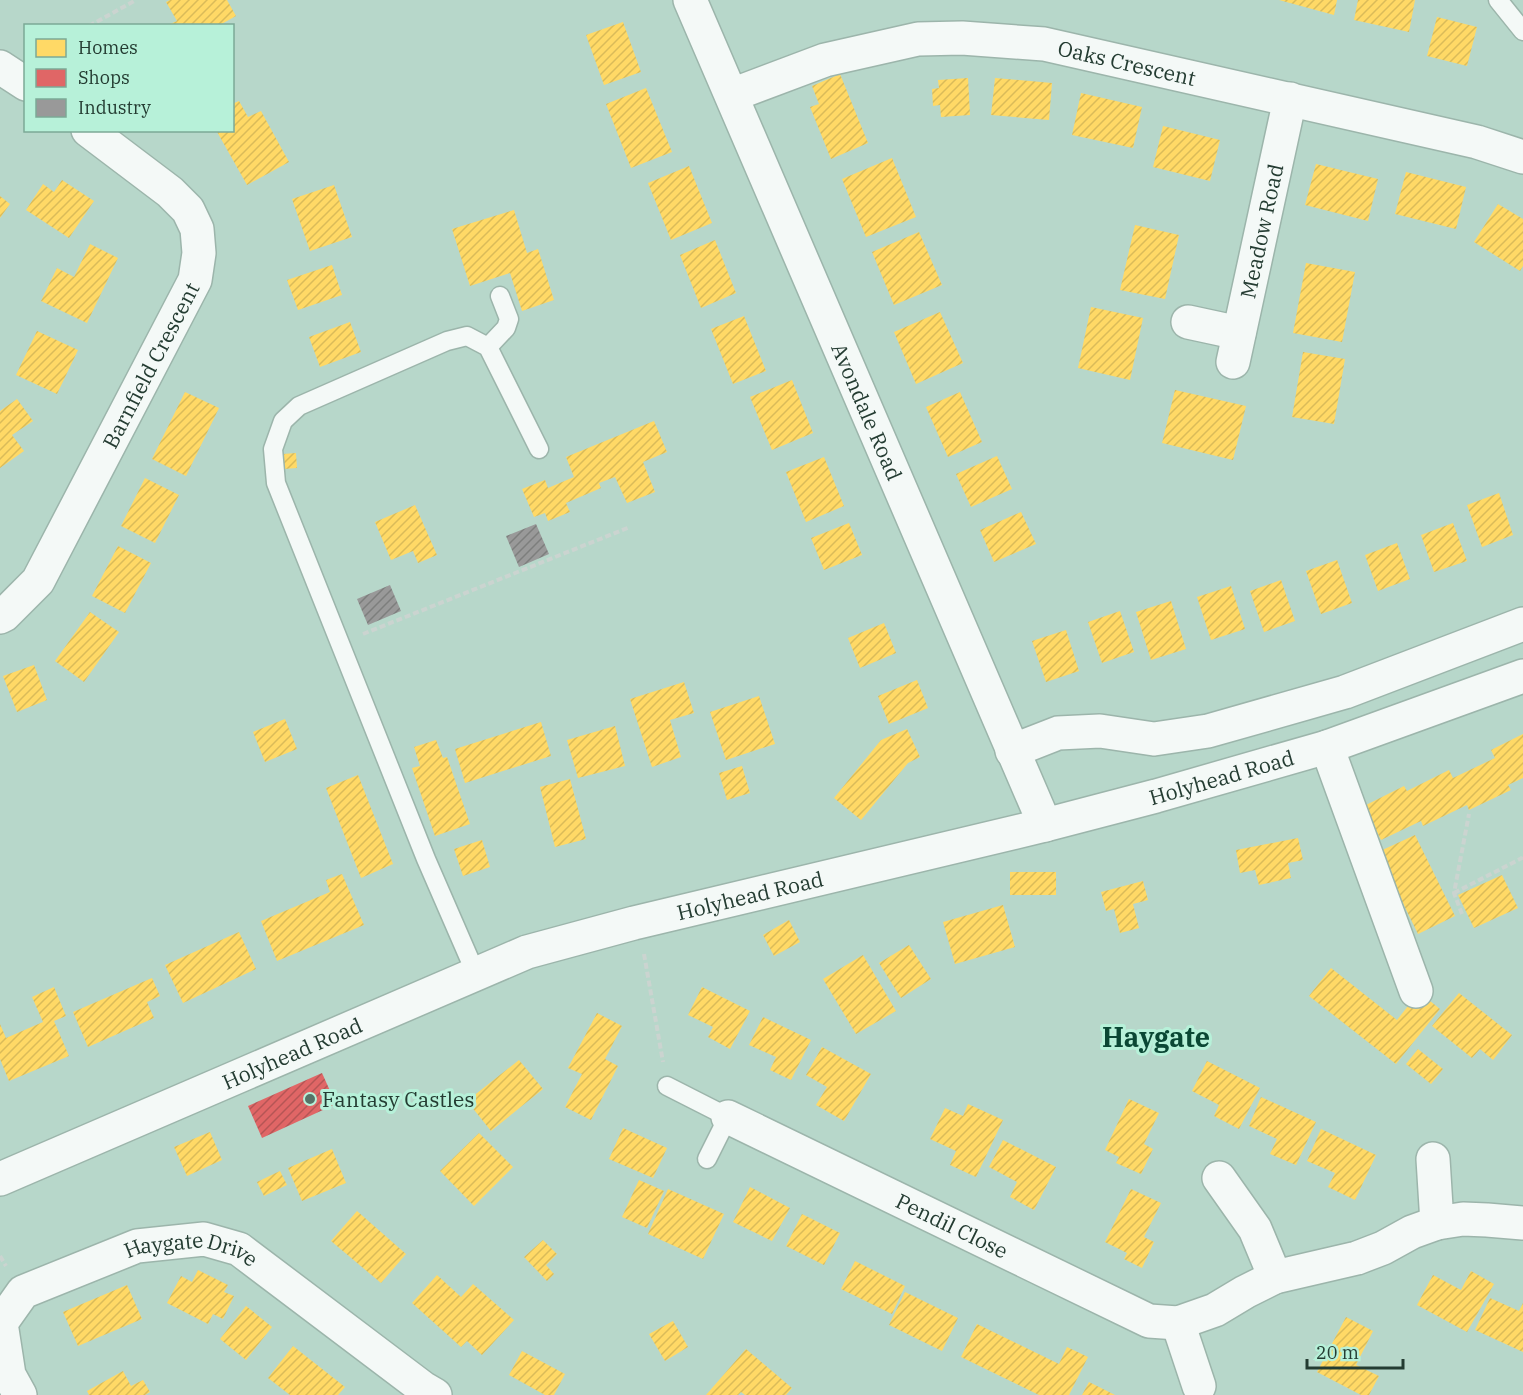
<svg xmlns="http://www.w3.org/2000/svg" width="1523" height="1395" viewBox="0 0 1523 1395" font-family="'IBM Plex Serif',serif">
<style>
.homes{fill:url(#homes-hatch)}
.shops{fill:url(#shops-hatch)}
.industry{fill:url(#industry-hatch)}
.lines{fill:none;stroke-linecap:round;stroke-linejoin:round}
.service-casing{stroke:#9cb5ab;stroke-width:21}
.minor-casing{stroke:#9cb5ab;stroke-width:36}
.secondary-casing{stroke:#9cb5ab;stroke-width:36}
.path{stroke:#cbd4d0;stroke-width:4;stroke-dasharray:6 3;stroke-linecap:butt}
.service{stroke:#f4f9f7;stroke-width:18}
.minor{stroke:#f4f9f7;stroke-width:33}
.secondary{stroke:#f4f9f7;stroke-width:33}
.poi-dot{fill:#577267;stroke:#b7f1d9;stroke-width:2}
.labels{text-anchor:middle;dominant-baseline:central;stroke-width:6;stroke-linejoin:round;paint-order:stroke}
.street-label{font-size:21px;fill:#243c32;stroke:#b7f1d9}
.poi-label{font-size:21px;fill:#243c32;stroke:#b7f1d9;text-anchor:start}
.district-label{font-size:27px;font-weight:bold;fill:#0a4734;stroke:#b7f1d9}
</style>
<defs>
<pattern id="homes-hatch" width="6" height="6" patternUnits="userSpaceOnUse" patternTransform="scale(1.5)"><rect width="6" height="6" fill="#ffd966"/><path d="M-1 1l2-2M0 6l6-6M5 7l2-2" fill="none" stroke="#dabb59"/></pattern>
<pattern id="shops-hatch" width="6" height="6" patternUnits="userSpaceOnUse" patternTransform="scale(1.5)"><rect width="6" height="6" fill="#e06666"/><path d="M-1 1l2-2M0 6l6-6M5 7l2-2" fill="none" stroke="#b55555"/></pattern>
<pattern id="industry-hatch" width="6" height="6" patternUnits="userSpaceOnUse" patternTransform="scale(1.5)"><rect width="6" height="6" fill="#999"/><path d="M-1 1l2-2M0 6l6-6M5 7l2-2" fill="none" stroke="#7d7e7d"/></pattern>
</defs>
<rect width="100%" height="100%" fill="#b7d7ca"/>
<g class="homes">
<polygon points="170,0 227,0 236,16 218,26 171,26 170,24 177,21 166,2"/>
<polygon points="1279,0 1337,0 1334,15"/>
<polygon points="1358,0 1415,0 1409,32 1354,20"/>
<polygon points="1437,17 1477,27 1467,66 1427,56"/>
<polygon points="623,22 641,72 604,85 586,35"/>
<polygon points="840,74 868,143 831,159 810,107 819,104 812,86"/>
<polygon points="968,78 970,115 941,117 940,105 933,106 932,89 939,88 938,80"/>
<polygon points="995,78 1052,83 1049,120 991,115"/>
<polygon points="646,88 672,152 631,168 606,104"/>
<polygon points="1081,93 1142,107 1133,148 1072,135"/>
<polygon points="239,101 248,117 261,111 289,162 247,185 216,130 232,130 232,104"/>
<polygon points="1163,126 1220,140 1210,181 1153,167"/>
<polygon points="892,158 916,217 866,237 842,179"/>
<polygon points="1316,164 1378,179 1368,221 1305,205"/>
<polygon points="689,166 712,223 671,240 648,183"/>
<polygon points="1406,172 1466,187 1456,229 1395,214"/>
<polygon points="62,180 94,201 69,238 26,210 43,184 54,192"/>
<polygon points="334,185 352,237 310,251 292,199"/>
<polygon points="0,196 10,204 0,218"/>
<polygon points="1498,204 1523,219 1523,266 1520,271 1474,242"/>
<polygon points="514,210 527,253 538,249 554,300 522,311 510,273 470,286 452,229"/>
<polygon points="1135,225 1179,235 1165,299 1120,290"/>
<polygon points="919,232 942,285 894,305 872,252"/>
<polygon points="715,240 736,293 701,308 680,255"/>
<polygon points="90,244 118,258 87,323 41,301 57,268 74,277"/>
<polygon points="1306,263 1355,272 1342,342 1293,333"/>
<polygon points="332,265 342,295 298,310 287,280"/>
<polygon points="1091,307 1143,318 1130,380 1078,368"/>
<polygon points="940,312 963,363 916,384 894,332"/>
<polygon points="744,316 766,371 733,384 711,329"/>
<polygon points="350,322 361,352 320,367 309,337"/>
<polygon points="37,331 78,350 57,394 16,375"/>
<polygon points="1303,352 1345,359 1334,424 1292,417"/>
<polygon points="792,380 813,433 772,450 750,397"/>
<polygon points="1175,390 1246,406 1233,460 1162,443"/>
<polygon points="185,392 219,408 186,476 152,459"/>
<polygon points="960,392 982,442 948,457 926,407"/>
<polygon points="17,399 33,421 12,435 24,451 0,468 0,411"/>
<polygon points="654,421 667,452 643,462 655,492 627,503 615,477 599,483 601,488 566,503 570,512 548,521 545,513 534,517 522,489 545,480 548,488 574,477 566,457"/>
<polygon points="296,453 297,468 284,469 283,454"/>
<polygon points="997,456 1012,489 971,507 956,474"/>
<polygon points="824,457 844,506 806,522 786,472"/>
<polygon points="145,478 179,495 155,543 121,526"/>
<polygon points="1499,493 1513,535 1482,547 1467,505"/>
<polygon points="415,505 437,555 418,563 413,551 391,560 375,522"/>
<polygon points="1021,512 1036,544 994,562 980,530"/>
<polygon points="849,523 862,555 824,570 811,538"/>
<polygon points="1453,523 1467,561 1434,572 1421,535"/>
<polygon points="1397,543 1410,579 1378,591 1365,555"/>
<polygon points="118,546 151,563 125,613 92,596"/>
<polygon points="1337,560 1352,603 1321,614 1306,571"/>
<polygon points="1281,580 1295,621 1264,632 1250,591"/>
<polygon points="1231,586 1245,629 1211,640 1197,597"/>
<polygon points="1171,601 1186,649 1151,660 1136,612"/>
<polygon points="1120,611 1134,652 1102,663 1088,622"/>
<polygon points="90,612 119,632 84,682 55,661"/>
<polygon points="884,623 896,653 860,668 848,638"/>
<polygon points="1066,630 1079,671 1046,682 1032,641"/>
<polygon points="34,665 47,700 17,712 3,676"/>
<polygon points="917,680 928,708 889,724 878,696"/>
<polygon points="684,682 694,713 670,720 681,757 652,767 630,699"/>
<polygon points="759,696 775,744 726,760 710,712"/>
<polygon points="285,719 297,749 265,762 253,732"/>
<polygon points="541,722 551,756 465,783 455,749"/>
<polygon points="615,726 625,766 578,778 567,740"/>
<polygon points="907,729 920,757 908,763 861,820 834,798 881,740"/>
<polygon points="1523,734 1523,778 1508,785 1511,790 1469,810 1467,805 1423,826 1421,821 1381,840 1364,806 1404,786 1407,791 1449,770 1453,778 1495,758 1491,750"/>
<polygon points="436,740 443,758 447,757 470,824 435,836 412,768 420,766 414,747"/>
<polygon points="742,766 750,793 727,800 719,773"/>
<polygon points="358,775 393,864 361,878 326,788"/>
<polygon points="570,779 586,839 555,847 540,787"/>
<polygon points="1415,835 1455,916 1418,934 1378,852"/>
<polygon points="1298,838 1303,860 1288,863 1291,878 1259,885 1255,870 1240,873 1236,850"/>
<polygon points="482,840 490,867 463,876 454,849"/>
<rect x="1010" y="872" width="46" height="23"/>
<polygon points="342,874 364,925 277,961 261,921 330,892 326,880"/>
<polygon points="1502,875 1518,908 1474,928 1458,895"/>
<polygon points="1143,881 1148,900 1133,904 1139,928 1120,933 1114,909 1106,911 1101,892"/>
<polygon points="1003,905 1015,947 955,964 943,922"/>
<polygon points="789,920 800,942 774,956 763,935"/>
<polygon points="239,932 256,969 183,1003 165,965"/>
<polygon points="909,945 931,979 901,998 879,963"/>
<polygon points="863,955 896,1011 856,1034 823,979"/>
<polygon points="1331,968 1397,1020 1419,992 1440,1009 1396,1064 1309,996"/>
<polygon points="152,978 160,996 147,1002 154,1018 88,1047 73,1012"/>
<polygon points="54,987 66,1016 54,1021 69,1056 9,1081 0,1059 0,1024 6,1038 43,1022 32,997"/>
<polygon points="702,987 750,1011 730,1049 708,1037 713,1027 688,1015"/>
<polygon points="1459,993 1512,1035 1493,1060 1480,1049 1472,1058 1432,1026"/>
<polygon points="597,1013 622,1026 605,1059 618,1066 591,1120 565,1107 582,1074 568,1068"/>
<polygon points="763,1017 811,1040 791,1080 770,1070 776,1057 749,1045"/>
<polygon points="822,1047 871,1074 844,1121 816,1105 827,1087 806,1075"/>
<polygon points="1418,1049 1443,1069 1431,1084 1406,1064"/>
<polygon points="519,1060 543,1089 491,1131 467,1101"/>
<polygon points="1207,1061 1260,1088 1239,1129 1214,1116 1219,1105 1192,1091"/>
<polygon points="1261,1097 1316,1122 1296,1165 1270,1154 1277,1139 1249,1126"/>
<polygon points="1129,1099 1159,1113 1144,1144 1153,1149 1141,1174 1116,1163 1119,1157 1105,1150"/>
<polygon points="968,1104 1003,1120 976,1177 950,1165 956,1151 930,1139 945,1108 963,1116"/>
<polygon points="623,1128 667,1148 653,1178 609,1159"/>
<polygon points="1321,1129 1376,1155 1355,1200 1328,1187 1335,1173 1307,1161"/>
<polygon points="210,1132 222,1160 187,1176 174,1147"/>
<polygon points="479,1133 513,1167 474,1206 440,1171"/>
<polygon points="1003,1140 1056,1167 1034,1210 1010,1197 1017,1182 989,1167"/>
<polygon points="332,1149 346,1183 302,1201 288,1168"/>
<polygon points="280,1171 287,1185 264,1196 257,1182"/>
<polygon points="639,1180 664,1191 647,1228 622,1217"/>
<polygon points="750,1187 790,1208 772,1241 733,1222"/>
<polygon points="668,1189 724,1214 703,1259 648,1234"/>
<polygon points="1131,1189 1161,1203 1144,1237 1154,1242 1142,1268 1124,1259 1127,1253 1105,1242"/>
<polygon points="357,1211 406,1254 381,1283 331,1241"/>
<polygon points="802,1214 840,1233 824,1265 786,1246"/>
<polygon points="543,1240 557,1254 546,1265 554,1274 547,1281 524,1257"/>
<polygon points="855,1261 905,1286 892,1314 841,1289"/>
<polygon points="198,1270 228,1285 224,1292 234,1296 223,1319 213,1314 208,1324 167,1303 181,1276 192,1282"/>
<polygon points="1471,1271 1494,1284 1467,1332 1417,1305 1433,1275 1461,1290"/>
<polygon points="437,1275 461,1297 473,1284 514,1320 482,1355 467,1341 461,1347 412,1303"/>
<polygon points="127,1285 142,1319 78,1346 63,1312"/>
<polygon points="905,1292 958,1318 942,1351 889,1325"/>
<polygon points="1490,1298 1519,1311 1523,1303 1523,1352 1475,1330"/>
<polygon points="246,1306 272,1327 246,1360 220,1339"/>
<polygon points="1346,1317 1373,1331 1356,1365 1379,1376 1369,1395 1361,1395 1317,1372"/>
<polygon points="673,1321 688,1347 665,1361 649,1334"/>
<polygon points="977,1324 1059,1364 1067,1347 1088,1357 1069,1395 1039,1395 961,1357"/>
<polygon points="293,1346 345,1387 338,1395 290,1395 268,1378"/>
<polygon points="746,1349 792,1388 786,1395 745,1395 741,1392 738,1395 706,1395"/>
<polygon points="522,1351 565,1374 554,1395 545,1395 509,1375"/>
<polygon points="123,1371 131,1386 143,1380 150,1392 145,1395 89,1395 87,1391"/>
<polygon points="1089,1382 1115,1395 1082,1395"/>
</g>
<polygon class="shops" points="322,1073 336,1104 262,1138 248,1106"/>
<g class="industry">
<polygon points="536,524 549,554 519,567 506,536"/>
<polygon points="390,585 401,611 368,625 357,599"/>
</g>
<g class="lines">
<defs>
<g id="service">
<polyline points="1498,0 1523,31"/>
<polyline points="488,347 506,328 509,319 500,296"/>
<polyline points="476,974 426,859 276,483 273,449 283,421 299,406 447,341 467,336 488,347 539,449"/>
<polyline points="667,1086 728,1117 707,1159"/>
</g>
<g id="minor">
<path id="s1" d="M 690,0 L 1045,825"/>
<polyline points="0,67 26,84"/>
<path id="s2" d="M 732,95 L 825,60 L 918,39 L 962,38 L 1044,44 L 1477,142 L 1523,157"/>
<polyline points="1188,322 1239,333"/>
<path id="s3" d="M 1233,362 L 1290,99"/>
<path id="s4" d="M 0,617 L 4,615 L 38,581 L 195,280 L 199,253 L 197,229 L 188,210 L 170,192 L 88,130"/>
<polyline points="1327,747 1416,991"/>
<polyline points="1012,751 1058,733 1100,731 1154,739 1208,731 1345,692 1523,624"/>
<path id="s5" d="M 728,1117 L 1149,1321 L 1178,1323 L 1215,1310 L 1245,1292 L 1275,1277 L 1357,1258 L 1383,1248 L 1412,1232 L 1437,1223 L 1463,1219 L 1487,1220 L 1523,1223"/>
<polyline points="1433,1159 1437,1223"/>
<polyline points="1219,1178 1255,1229 1275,1277"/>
<polyline points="1178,1323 1199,1386"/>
<path id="s6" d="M 20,1395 L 9,1375 L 1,1323 L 23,1292 L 137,1246 L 204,1239 L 239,1249 L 423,1388 L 435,1395"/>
</g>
<g id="secondary">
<path id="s7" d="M 0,1179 L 527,952 L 634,923 L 1045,825 L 1156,796 L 1327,747 L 1523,676"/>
</g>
</defs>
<use href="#service" class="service-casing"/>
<use href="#minor" class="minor-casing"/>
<use href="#secondary" class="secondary-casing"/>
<g class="path">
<polyline points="89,26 136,0"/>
<polyline points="363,634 630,527"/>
<polyline points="1454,893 1522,858 1523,855"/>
<polyline points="1462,914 1454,893 1469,814"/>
<polyline points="644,954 663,1062"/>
<polyline points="0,1256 6,1266"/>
</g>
<use href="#service" class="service"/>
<use href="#minor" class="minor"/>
<use href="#secondary" class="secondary"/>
</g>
<circle class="poi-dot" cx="310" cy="1099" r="6"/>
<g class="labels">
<g class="street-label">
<text stroke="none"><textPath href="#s2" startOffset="406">Oaks Crescent</textPath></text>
<text stroke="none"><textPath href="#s3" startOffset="134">Meadow Road</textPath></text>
<text stroke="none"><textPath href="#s4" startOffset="296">Barnfield Crescent</textPath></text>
<text stroke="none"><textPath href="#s1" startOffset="448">Avondale Road</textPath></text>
<text stroke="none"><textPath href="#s7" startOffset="1290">Holyhead Road</textPath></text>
<text stroke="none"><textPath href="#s7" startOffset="804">Holyhead Road</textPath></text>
<text stroke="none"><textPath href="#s7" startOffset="318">Holyhead Road</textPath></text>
<text stroke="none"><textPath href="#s5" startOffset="249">Pendil Close</textPath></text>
<text stroke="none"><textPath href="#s6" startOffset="292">Haygate Drive</textPath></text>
</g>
<g class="poi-label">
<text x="322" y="1099">Fantasy Castles</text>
</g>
<g class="district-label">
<text x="1156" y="1036">Haygate</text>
</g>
</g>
<rect x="24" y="24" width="210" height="108" fill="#b7f1d9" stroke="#7ca996" stroke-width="1.5"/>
<rect x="36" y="39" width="30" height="18" fill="#ffd966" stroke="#7ca996" stroke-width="1.5"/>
<text x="78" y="54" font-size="18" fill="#243c32">Homes</text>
<rect x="36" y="69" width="30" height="18" fill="#e06666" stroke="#7ca996" stroke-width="1.5"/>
<text x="78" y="84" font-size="18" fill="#243c32">Shops</text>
<rect x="36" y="99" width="30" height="18" fill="#999999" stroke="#7ca996" stroke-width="1.5"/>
<text x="78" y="114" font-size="18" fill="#243c32">Industry</text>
<path d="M1307 1359v9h96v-9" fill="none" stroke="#243c32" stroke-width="3"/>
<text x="1316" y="1359" font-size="18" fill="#243c32" stroke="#b7f1d9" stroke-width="4.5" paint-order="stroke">20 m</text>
</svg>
